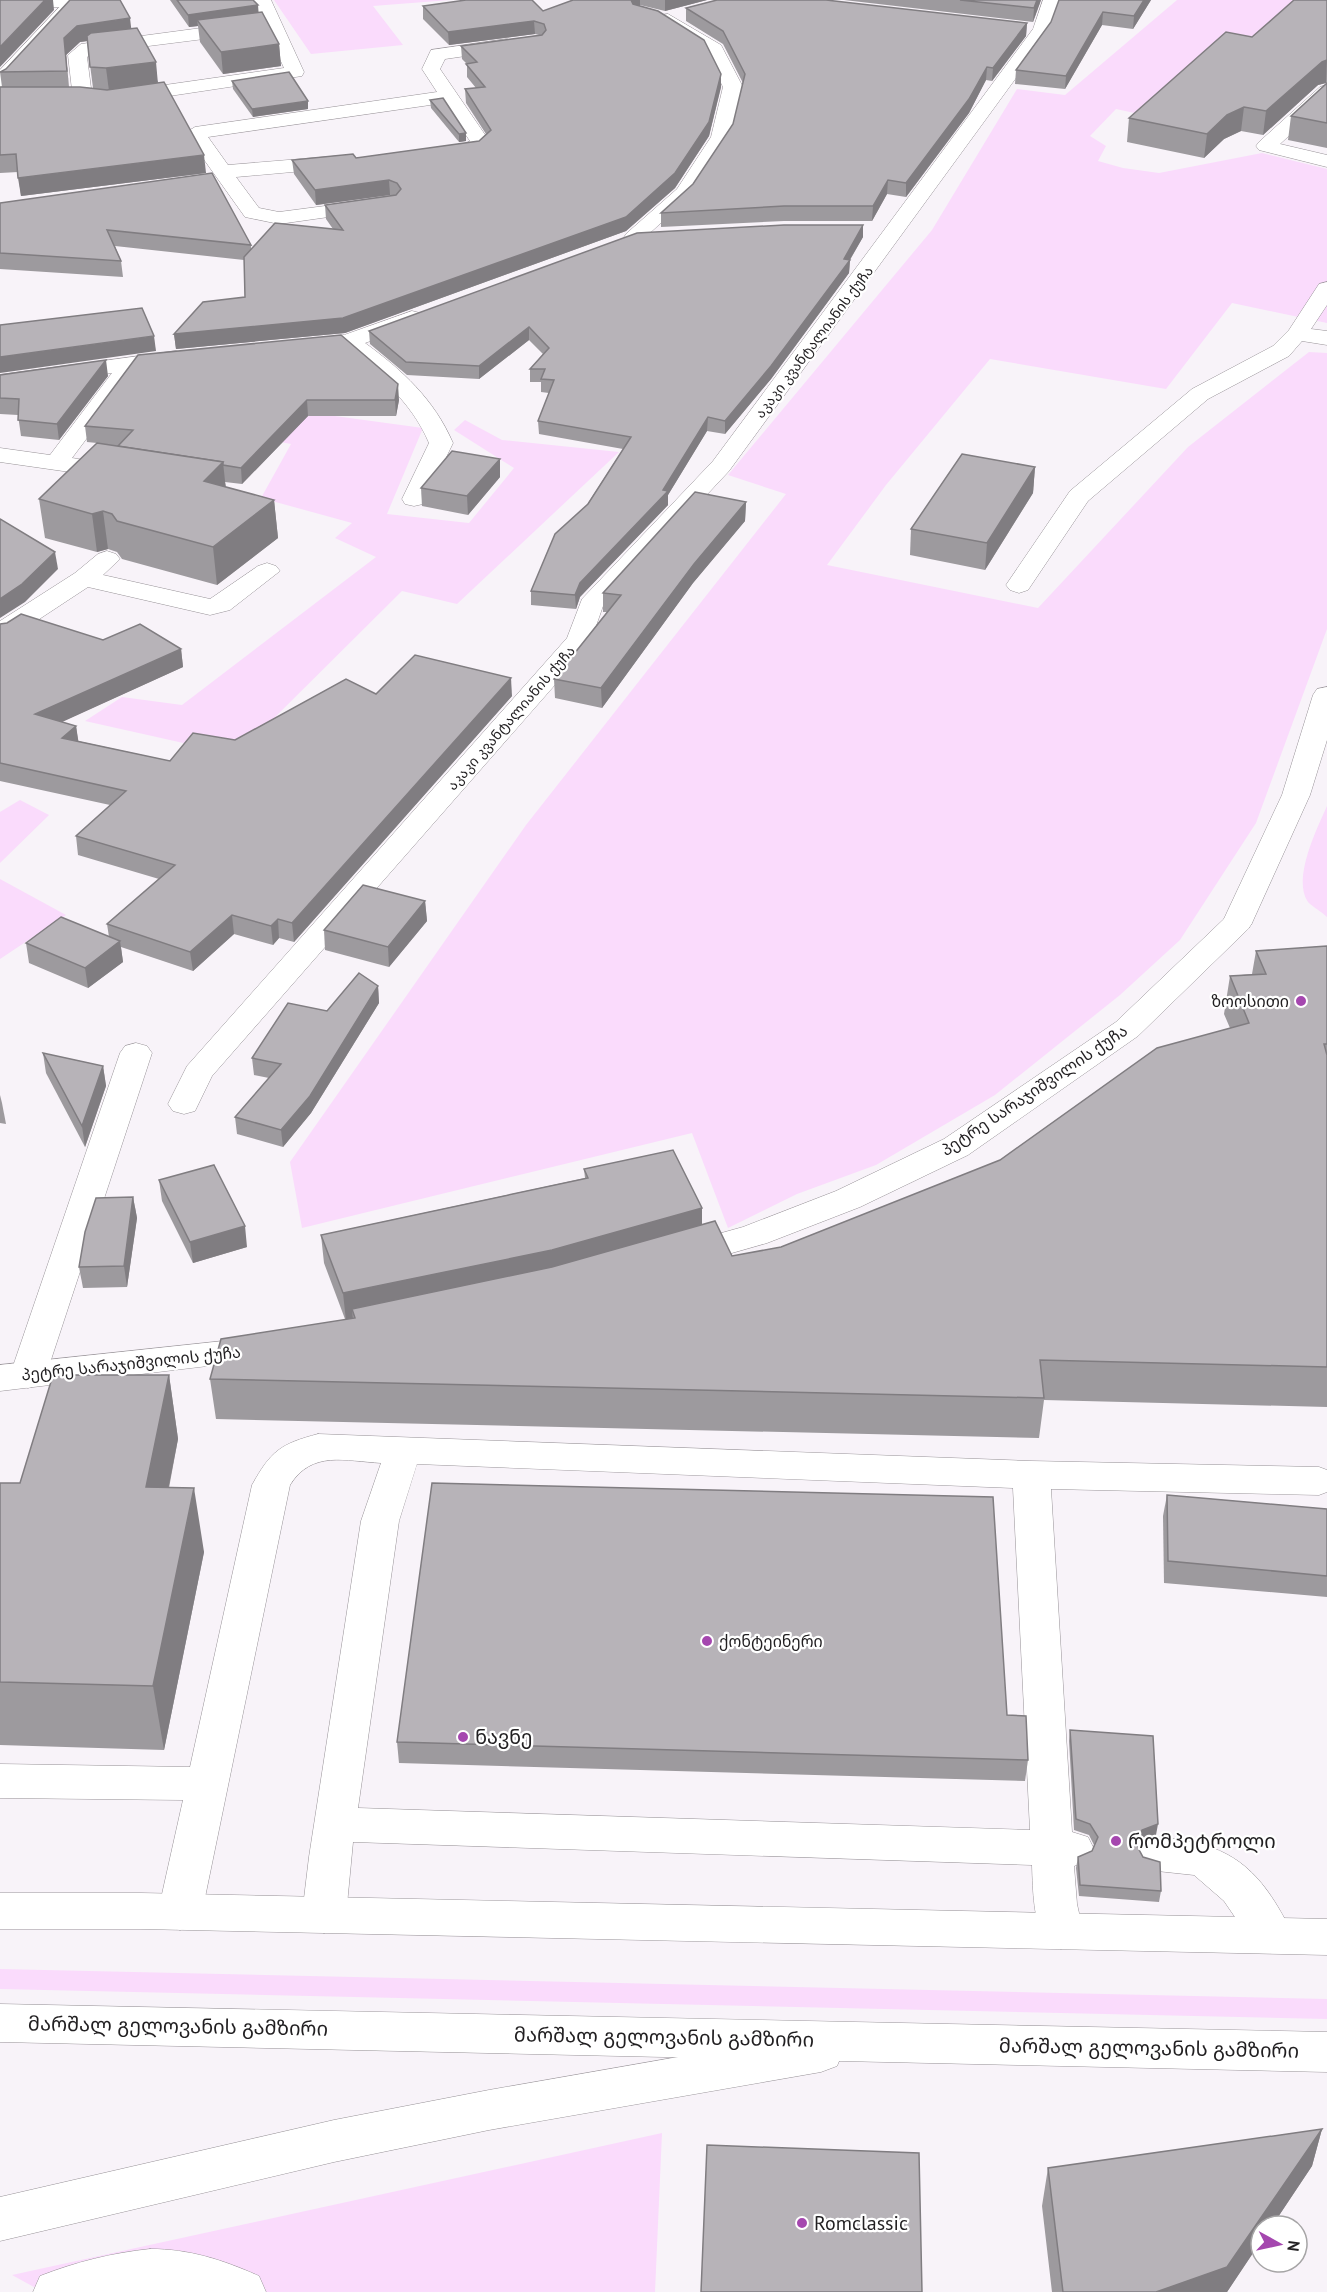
<svg xmlns="http://www.w3.org/2000/svg" width="1327" height="2292" viewBox="0 0 1327 2292" font-family="'PT Sans','Noto Sans Georgian',sans-serif">
<style>
.green{fill:#fadbfc}
.lines{fill:none;stroke-linecap:round;stroke-linejoin:round}
.minor-casing{stroke:#979297;stroke-width:1}
.major-casing{stroke:#979297;stroke-width:1}
.highway-casing{stroke:#979297;stroke-width:1}
.minor{fill:#fff;fill-rule:evenodd}
.major{fill:#fff;fill-rule:evenodd}
.highway{fill:#fff;fill-rule:evenodd}
.wall{fill:#9d9a9e;fill-rule:evenodd}
.shaded-wall{fill:#807d81}
.building{fill:#b7b3b8;stroke:#807d81;stroke-width:1.5}
.poi-dot{fill:#a547af;stroke:#fff;stroke-width:2}
.labels{text-anchor:middle;dominant-baseline:central;stroke-width:4.5;stroke-linejoin:round;paint-order:stroke}
.far-street-label{font-size:14px;fill:#211f21;stroke:#fff}
.poi-label{font-size:16px;fill:#211f21;stroke:#fff;text-anchor:end}
.street-label{font-size:16px;fill:#211f21;stroke:#fff}
.near-poi-label{font-size:20px;fill:#211f21;stroke:#fff;text-anchor:start}
.near-street-label{font-size:20px;fill:#211f21;stroke:#fff}
</style>
<rect width="100%" height="100%" fill="#f8f3f9"/>
<g class="green">
<polygon points="274,0 450,0 373,6 403,45 311,54"/>
<polygon points="1177,0 1300,0 1249,51 1139,114 1116,109 1090,136 1106,146 1098,161 1123,168 1159,173 1262,153 1327,169 1327,323 1232,303 1166,389 990,359 886,485 827,565 1038,608 1188,447 1309,352 1327,353 1327,629 1256,823 1180,940 1120,995 995,1095 876,1165 797,1194 728,1228 692,1133 302,1228 290,1162 526,825 786,494 728,475 932,230 1017,89 1065,95"/>
<polygon points="211,399 423,428 387,514 469,523 514,468 454,430 465,420 502,440 619,452 457,604 402,591 237,755 85,721 122,697 182,705 376,557 335,538 352,523 261,498 291,444 196,426"/>
<polygon points="20,800 49,815 0,863 0,812"/>
<path d="M 1327,806 L 1327,917 C 1322,912 1313,907 1308,902 C 1292,878 1317,829 1327,806 Z"/>
<polygon points="0,879 66,915 0,959"/>
<polygon points="0,1969 1327,1999 1327,2019 0,1989"/>
<polygon points="662,2133 655,2292 43,2292 12,2275"/>
</g>
<g class="lines">
<defs>
<g id="minor">
<polygon points="0,0 82,0 83,2 74,7 0,8"/>
<polygon points="253,0 271,0 304,72 302,76 123,103 113,97 123,91 284,68 267,31 93,53 87,57 92,96 89,100 0,103 0,91 72,90 68,55 81,44 262,20"/>
<polygon points="1043,0 1061,0 1051,30 729,471 603,606 589,646 212,1076 195,1111 184,1114 173,1111 168,1104 187,1066 567,638 582,599 713,461 1033,29"/>
<polygon points="668,14 721,45 743,87 731,137 694,193 641,241 627,241 624,237 627,233 677,189 711,137 723,87 706,52 662,23 659,19 662,15"/>
<path d="M 507,39 L 514,41 L 516,45 L 514,49 L 445,59 L 440,69 L 490,142 C 479,158 450,163 432,158 L 429,154 L 432,150 L 461,146 L 470,141 L 444,103 L 208,137 L 228,165 L 337,156 L 344,158 L 347,162 L 344,166 L 337,168 L 236,177 L 259,208 L 279,212 L 371,200 L 378,202 L 381,206 L 378,210 L 279,224 L 245,217 L 185,133 L 195,127 L 437,92 L 422,69 L 431,50 Z"/>
<polygon points="1327,85 1327,101 1280,144 1327,155 1327,167 1259,150 1256,146 1259,142 1320,87"/>
<polygon points="1327,282 1327,305 1311,329 1327,331 1327,345 1302,341 1289,356 1208,399 1088,501 1028,590 1019,593 1010,590 1006,585 1070,491 1192,389 1273,346 1289,330 1319,284"/>
<path d="M 412,311 L 420,313 L 423,318 L 420,323 L 365,343 C 402,370 434,399 453,443 L 426,499 L 423,504 L 414,506 L 405,504 L 402,499 L 429,443 C 411,401 379,375 343,348 L 305,353 L 297,351 L 294,346 L 297,341 L 344,335 Z"/>
<polygon points="176,351 184,353 187,358 184,363 138,370 72,458 128,467 131,472 128,477 119,479 0,462 0,448 50,455 112,373 0,389 0,375"/>
<polygon points="107,551 116,554 120,559 103,575 210,599 258,566 267,563 276,566 280,571 230,610 210,615 88,587 9,639 0,641 0,621 75,573 98,554"/>
<polygon points="1327,687 1327,740 1310,795 1252,923 1248,929 1237,932 1226,929 1222,923 1282,795 1313,695 1317,689"/>
<polygon points="136,1043 147,1046 152,1053 46,1375 41,1384 28,1388 15,1384 10,1375 120,1053 125,1046"/>
<path d="M 318,1434 L 1031,1461 L 1319,1467 L 1327,1470 L 1327,1492 L 1319,1495 L 1051,1489 L 1072,1832 L 1088,1837 L 1094,1849 L 1088,1861 L 1074,1866 L 1077,1904 L 1083,1931 L 1076,1944 L 1061,1949 L 1046,1944 C 1033,1919 1033,1892 1032,1865 L 353,1842 L 346,1915 L 339,1928 L 324,1933 L 309,1928 L 302,1915 L 309,1857 L 361,1521 L 381,1463 C 345,1461 312,1450 290,1485 L 202,1912 L 195,1925 L 180,1930 L 165,1925 L 158,1912 L 183,1800 L 0,1798 L 0,1764 L 190,1767 L 252,1485 C 271,1451 280,1444 318,1434 ZM 417,1464 L 1013,1488 L 1030,1830 L 358,1808 L 399,1521 Z"/>
<path d="M 1157,1837 C 1232,1843 1260,1868 1293,1935 L 1286,1948 L 1271,1953 L 1256,1948 L 1224,1901 L 1194,1875 L 1157,1871 L 1142,1866 L 1136,1854 L 1142,1842 Z"/>
<path d="M 150,2249 C 190,2249 223,2260 259,2276 L 266,2292 L 33,2292 L 40,2276 C 76,2262 112,2253 150,2249 Z"/>
</g>
<g id="major">
<polygon points="66,0 85,0 7,85 0,87 0,70"/>
<polygon points="1237,914 1248,917 1252,923 1248,929 1138,1036 968,1155 860,1207 767,1243 683,1267 671,1263 666,1255 671,1247 743,1227 836,1191 944,1139 1116,1022 1226,917"/>
<polygon points="261,1337 274,1340 279,1349 274,1358 0,1391 0,1365"/>
<polygon points="821,2032 837,2038 843,2052 837,2066 821,2072 489,2130 334,2162 0,2241 0,2197 334,2120 489,2090"/>
</g>
<g id="highway">
<polygon points="0,1893 141,1893 1327,1919 1327,1955 141,1929 0,1929"/>
<polygon points="0,2004 1327,2032 1327,2072 0,2042"/>
</g>
</defs>
<use href="#minor" class="minor-casing"/>
<use href="#major" class="major-casing"/>
<use href="#highway" class="highway-casing"/>
<use href="#minor" class="minor"/>
<use href="#major" class="major"/>
<use href="#highway" class="highway"/>
</g>
<g class="wall">
<path d="M 70,0 L 131,28 L 158,82 L 206,173 L 21,196 L 18,172 L 0,173 L 0,87 L 2,87 L 0,72 L 6,69 ZM 87,41 L 93,88 L 69,87 L 66,55 L 80,42 Z"/>
<polygon points="170,0 253,0 258,12 279,44 281,66 223,74 200,42 198,26 189,27"/>
<polygon points="573,0 707,0 665,11 640,5 639,6 721,74 721,87 709,136 675,188 626,231 345,333 176,349 174,334 245,297 244,260 115,246 121,261 123,277 0,269 0,203 251,245 251,249 333,229 326,219 325,205 392,195 390,195 316,205 294,174 292,160 356,158 479,141 486,134 466,103 465,89 476,88 467,77 467,64 462,59 461,46 539,35 535,34 449,45 423,19 423,6 543,11"/>
<polygon points="844,0 1041,0 1033,22"/>
<polygon points="1151,0 1133,29 1102,25 1065,89 1015,84 1016,70 1051,22"/>
<polygon points="1327,0 1327,148 1288,140 1291,116 1327,83 1326,83 1318,85 1263,135 1241,131 1224,139 1204,158 1127,142 1129,118 1252,37"/>
<polygon points="830,1 1027,23 1026,36 992,81 986,80 969,113 906,197 887,194 872,221 784,221 661,227 661,213 693,184 733,124 743,83 723,44 686,21 686,8"/>
<polygon points="232,81 308,109 253,117 233,89"/>
<polygon points="430,100 466,141 459,142 431,108"/>
<polygon points="863,225 863,237 850,260 849,273 771,379 725,434 707,431 668,495 668,505 580,597 576,609 531,605 531,591 623,449 539,434 538,421 549,393 541,392 541,382 530,382 530,369 543,354 529,340 479,379 407,375 370,344 369,331"/>
<polygon points="138,355 399,400 396,416 308,416 242,484 225,482 226,487 274,500 278,538 217,585 122,559 117,552 108,549 97,552 45,538 39,499 97,443 87,442 85,426"/>
<polygon points="0,375 108,376 59,440 21,436 18,415 0,414"/>
<polygon points="500,459 500,477 468,515 422,506 421,488"/>
<polygon points="1035,467 1033,493 985,570 910,555 911,529"/>
<polygon points="746,502 745,521 693,583 602,708 555,698 554,679 607,612 603,612 603,593"/>
<polygon points="0,624 103,640 181,649 183,667 61,722 76,726 78,741 170,761 376,694 512,696 294,942 279,938 273,945 234,934 193,971 121,947 123,962 88,988 29,963 26,943 109,937 107,924 159,879 78,855 76,836 110,805 0,781"/>
<polygon points="425,901 427,921 389,967 325,950 324,930"/>
<polygon points="1327,946 1327,1407 1044,1400 1039,1438 216,1419 210,1379 345,1319 324,1263 321,1235 585,1178 584,1169 702,1225 732,1256 781,1247 1000,1160 1230,1028 1224,1014 1230,976 1252,974 1256,951"/>
<polygon points="378,986 379,1003 311,1113 283,1147 237,1134 235,1117 269,1078 254,1075 252,1058 327,1011"/>
<polygon points="43,1053 103,1066 106,1086 85,1147 46,1073"/>
<polygon points="0,1095 2,1103 6,1124 0,1123"/>
<polygon points="159,1180 247,1247 193,1263 162,1201"/>
<polygon points="133,1197 137,1218 127,1287 83,1288 79,1267"/>
<polygon points="169,1375 178,1439 169,1488 204,1552 164,1750 0,1745 0,1483 20,1483"/>
<polygon points="1167,1495 1327,1509 1327,1597 1164,1583 1163,1516"/>
<polygon points="1007,1715 1028,1760 1025,1781 399,1763 397,1742"/>
<polygon points="1070,1730 1156,1835 1140,1841 1137,1847 1161,1891 1159,1902 1079,1896 1076,1868 1078,1857 1092,1851 1094,1845 1089,1835 1074,1830 1069,1741"/>
<polygon points="1322,2129 1312,2166 1272,2226 1261,2226 1261,2241 1227,2292 1052,2292 1042,2206 1048,2168"/>
</g>
<g class="shaded-wall">
<polygon points="45,0 53,0 54,10 0,67 0,47"/>
<polygon points="630,0 640,0 640,5 630,12"/>
<polygon points="665,0 707,0 665,11"/>
<polygon points="1037,0 1041,0 1033,22 1034,8"/>
<polygon points="1144,0 1151,0 1133,29 1134,16"/>
<polygon points="258,5 259,18 197,20 198,26 189,27 188,15"/>
<polygon points="1103,12 1102,25 1065,89 1066,76"/>
<polygon points="130,18 132,35 80,42 66,55 69,88 64,38 77,26"/>
<polygon points="534,21 535,34 449,45 448,32"/>
<polygon points="1027,23 1026,36 992,81 993,68"/>
<polygon points="279,44 281,66 223,74 221,52"/>
<polygon points="1327,60 1326,83 1318,85 1263,135 1266,111 1322,62"/>
<polygon points="156,62 158,84 109,91 106,68"/>
<polygon points="987,67 986,80 969,113 906,197 906,183"/>
<polygon points="721,74 721,87 709,136 675,188 626,231 345,333 176,349 174,334"/>
<polygon points="308,101 308,109 253,117 252,109"/>
<polygon points="1244,107 1241,131 1224,139 1204,158 1207,134 1227,115"/>
<polygon points="466,133 466,141 459,142 459,134"/>
<polygon points="204,155 206,173 21,196 18,178"/>
<polygon points="389,180 390,195 316,205 315,190"/>
<polygon points="888,180 887,194 872,221 873,206"/>
<polygon points="863,225 863,237 849,261 850,260 849,273 771,379 725,434 725,421 844,259"/>
<polygon points="529,327 529,340 479,379 479,366"/>
<polygon points="154,336 156,351 0,373 0,357"/>
<polygon points="106,360 108,376 59,440 57,424"/>
<polygon points="398,384 399,400 396,416 395,400"/>
<polygon points="307,400 308,416 242,484 241,468"/>
<polygon points="708,417 707,431 668,495 668,505 580,597 576,609 575,595 580,583 663,490"/>
<polygon points="500,459 500,477 468,515 467,496"/>
<polygon points="223,462 227,500 204,481"/>
<polygon points="1035,467 1033,493 985,570 987,543"/>
<polygon points="274,500 278,538 217,585 213,547"/>
<polygon points="746,502 745,521 693,583 602,708 601,688 694,564"/>
<polygon points="103,511 108,549 97,552 92,514"/>
<polygon points="55,552 58,569 25,602 0,618 0,599"/>
<polygon points="181,649 183,667 38,733 35,714"/>
<polygon points="511,678 512,696 294,942 292,923"/>
<polygon points="76,726 79,745 62,738"/>
<polygon points="425,901 427,921 389,967 388,947"/>
<polygon points="232,915 234,934 193,971 190,952"/>
<polygon points="278,919 279,938 273,945 271,926"/>
<polygon points="120,941 123,962 88,988 85,968"/>
<polygon points="378,986 379,1003 311,1113 283,1147 281,1130"/>
<polygon points="103,1066 106,1086 85,1147 82,1126"/>
<polygon points="133,1197 137,1218 127,1287 124,1266"/>
<polygon points="702,1208 702,1236 352,1309 353,1320 346,1321 343,1293"/>
<polygon points="245,1226 247,1247 193,1263 190,1242"/>
<polygon points="169,1375 178,1439 156,1551 146,1487"/>
<polygon points="194,1488 204,1552 164,1750 153,1686"/>
<polygon points="1158,1824 1156,1835 1140,1841 1134,1855 1136,1844 1142,1830"/>
<polygon points="1322,2129 1312,2166 1272,2226 1261,2226 1261,2241 1227,2292 1156,2292"/>
</g>
<g class="building">
<polygon points="0,0 45,0 0,47"/>
<polygon points="70,0 120,0 130,18 77,26 64,38 67,71 0,72 6,69"/>
<polygon points="177,0 253,0 258,5 188,15"/>
<polygon points="466,0 532,0 543,11 573,0 631,0 633,4 658,11 704,40 721,74 709,122 675,173 626,217 343,318 174,334 203,302 245,297 244,257 275,223 343,230 325,205 396,195 401,189 397,183 389,180 315,190 292,160 353,154 356,158 479,141 491,130 465,89 485,87 466,64 477,62 461,46 542,35 546,30 544,24 534,21 448,32 423,6"/>
<polygon points="717,0 826,0 1027,23 993,68 987,67 969,99 906,183 888,180 873,206 784,206 661,213 693,184 733,124 745,74 723,31 686,8"/>
<polygon points="960,0 1037,0 1034,8"/>
<polygon points="1059,0 1144,0 1134,16 1103,12 1066,76 1016,70 1051,22"/>
<polygon points="1294,0 1327,0 1327,60 1322,62 1266,111 1244,107 1227,115 1207,134 1129,118 1226,32 1252,37"/>
<polygon points="262,12 279,44 221,52 197,20"/>
<polygon points="137,28 156,62 106,68 90,67 87,36 91,33"/>
<polygon points="289,72 308,101 252,109 232,81"/>
<polygon points="164,82 204,155 18,178 16,154 0,155 0,87 80,87 107,90"/>
<polygon points="1327,83 1327,123 1291,116"/>
<polygon points="443,98 466,133 459,134 430,100"/>
<polygon points="212,173 251,245 107,230 121,261 0,253 0,203"/>
<polygon points="784,225 863,225 844,259 850,260 771,366 725,421 708,417 663,490 668,491 580,583 575,595 531,591 555,534 588,504 631,437 538,421 554,380 541,379 545,369 530,369 549,348 529,327 479,366 406,362 369,331 637,233"/>
<polygon points="142,308 154,336 0,357 0,325"/>
<polygon points="341,335 398,384 395,400 307,400 241,468 223,465 223,462 118,446 133,430 85,426 138,355"/>
<polygon points="106,360 57,424 18,420 19,399 0,398 0,375"/>
<polygon points="97,443 223,462 204,481 274,500 213,547 117,521 112,514 103,511 92,514 39,499"/>
<polygon points="452,451 500,459 467,496 421,488"/>
<polygon points="962,454 1035,467 987,543 911,529"/>
<polygon points="695,492 746,502 694,564 601,688 554,679 621,595 603,593"/>
<polygon points="0,519 55,552 22,584 0,599"/>
<polygon points="21,614 103,640 140,624 181,649 35,714 76,726 62,738 170,761 193,733 235,740 346,679 376,694 415,655 511,678 292,923 278,919 271,926 232,915 190,952 107,924 175,865 76,836 126,791 0,763 0,624 7,623"/>
<polygon points="363,885 425,901 388,947 324,930"/>
<polygon points="61,917 120,941 85,968 26,943"/>
<polygon points="1327,946 1327,1044 1324,1044 1327,1055 1327,1367 1040,1360 1044,1398 210,1379 221,1339 355,1318 352,1309 552,1267 715,1221 732,1256 781,1247 1000,1160 1157,1048 1249,1023 1230,976 1266,974 1256,951"/>
<polygon points="359,973 378,986 310,1096 281,1130 235,1117 281,1064 252,1058 288,1003 327,1011"/>
<polygon points="43,1053 103,1066 82,1126"/>
<polygon points="673,1150 702,1208 552,1250 343,1293 321,1235 588,1178 584,1169"/>
<polygon points="214,1165 245,1226 190,1242 159,1180"/>
<polygon points="133,1197 124,1266 79,1267 85,1232 96,1198"/>
<polygon points="53,1375 169,1375 146,1487 194,1488 153,1686 0,1682 0,1483 20,1483"/>
<polygon points="432,1483 993,1497 1007,1715 1026,1716 1028,1760 397,1742"/>
<polygon points="1167,1495 1327,1509 1327,1576 1168,1561"/>
<polygon points="1070,1730 1153,1736 1158,1824 1142,1830 1136,1844 1143,1857 1160,1862 1161,1891 1080,1885 1078,1857 1092,1851 1098,1837 1090,1824 1076,1819"/>
<polygon points="1322,2129 1227,2267 1156,2292 1063,2292 1048,2168"/>
<polygon points="707,2145 919,2153 922,2292 701,2292"/>
</g>
<g class="poi-dot">
<circle cx="1301" cy="1001" r="6"/>
<circle cx="707" cy="1641" r="6"/>
<circle cx="463" cy="1737" r="6"/>
<circle cx="1116" cy="1841" r="6"/>
<circle cx="802" cy="2223" r="6"/>
</g>
<g class="labels">
<g class="far-street-label">
<text transform="translate(814 342) rotate(-53)">აკაკი კვანტალიანის ქუჩა</text>
<text transform="translate(511 718) rotate(-49)">აკაკი კვანტალიანის ქუჩა</text>
</g>
<g class="poi-label">
<text x="1289" y="1001">ზოოსითი</text>
<text x="719" y="1641" text-anchor="start">ქონტეინერი</text>
</g>
<g class="street-label">
<text transform="translate(1034 1090) rotate(-34)">პეტრე სარაჯიშვილის ქუჩა</text>
<text transform="translate(131 1363) rotate(-6)">პეტრე სარაჯიშვილის ქუჩა</text>
</g>
<g class="near-poi-label">
<text x="475" y="1737">ნავნე</text>
<text x="1128" y="1841">რომპეტროლი</text>
<text x="814" y="2223">Romclassic</text>
</g>
<g class="near-street-label">
<text transform="translate(178 2026) rotate(1)">მარშალ გელოვანის გამზირი</text>
<text transform="translate(664 2037) rotate(1)">მარშალ გელოვანის გამზირი</text>
<text transform="translate(1149 2048) rotate(1)">მარშალ გელოვანის გამზირი</text>
</g>
</g>
<g transform="translate(1279 2244) rotate(98)"><circle r="28" fill="#ffffff" stroke="#a6a5a6" stroke-width="1.5"/>
<path d="M0-4.5L10 22L0 15L-10 22Z" fill="#a547af"/>
<text y="-9" font-size="16" font-weight="bold" text-anchor="middle" fill="#211f21">N</text>
</g>
</svg>
